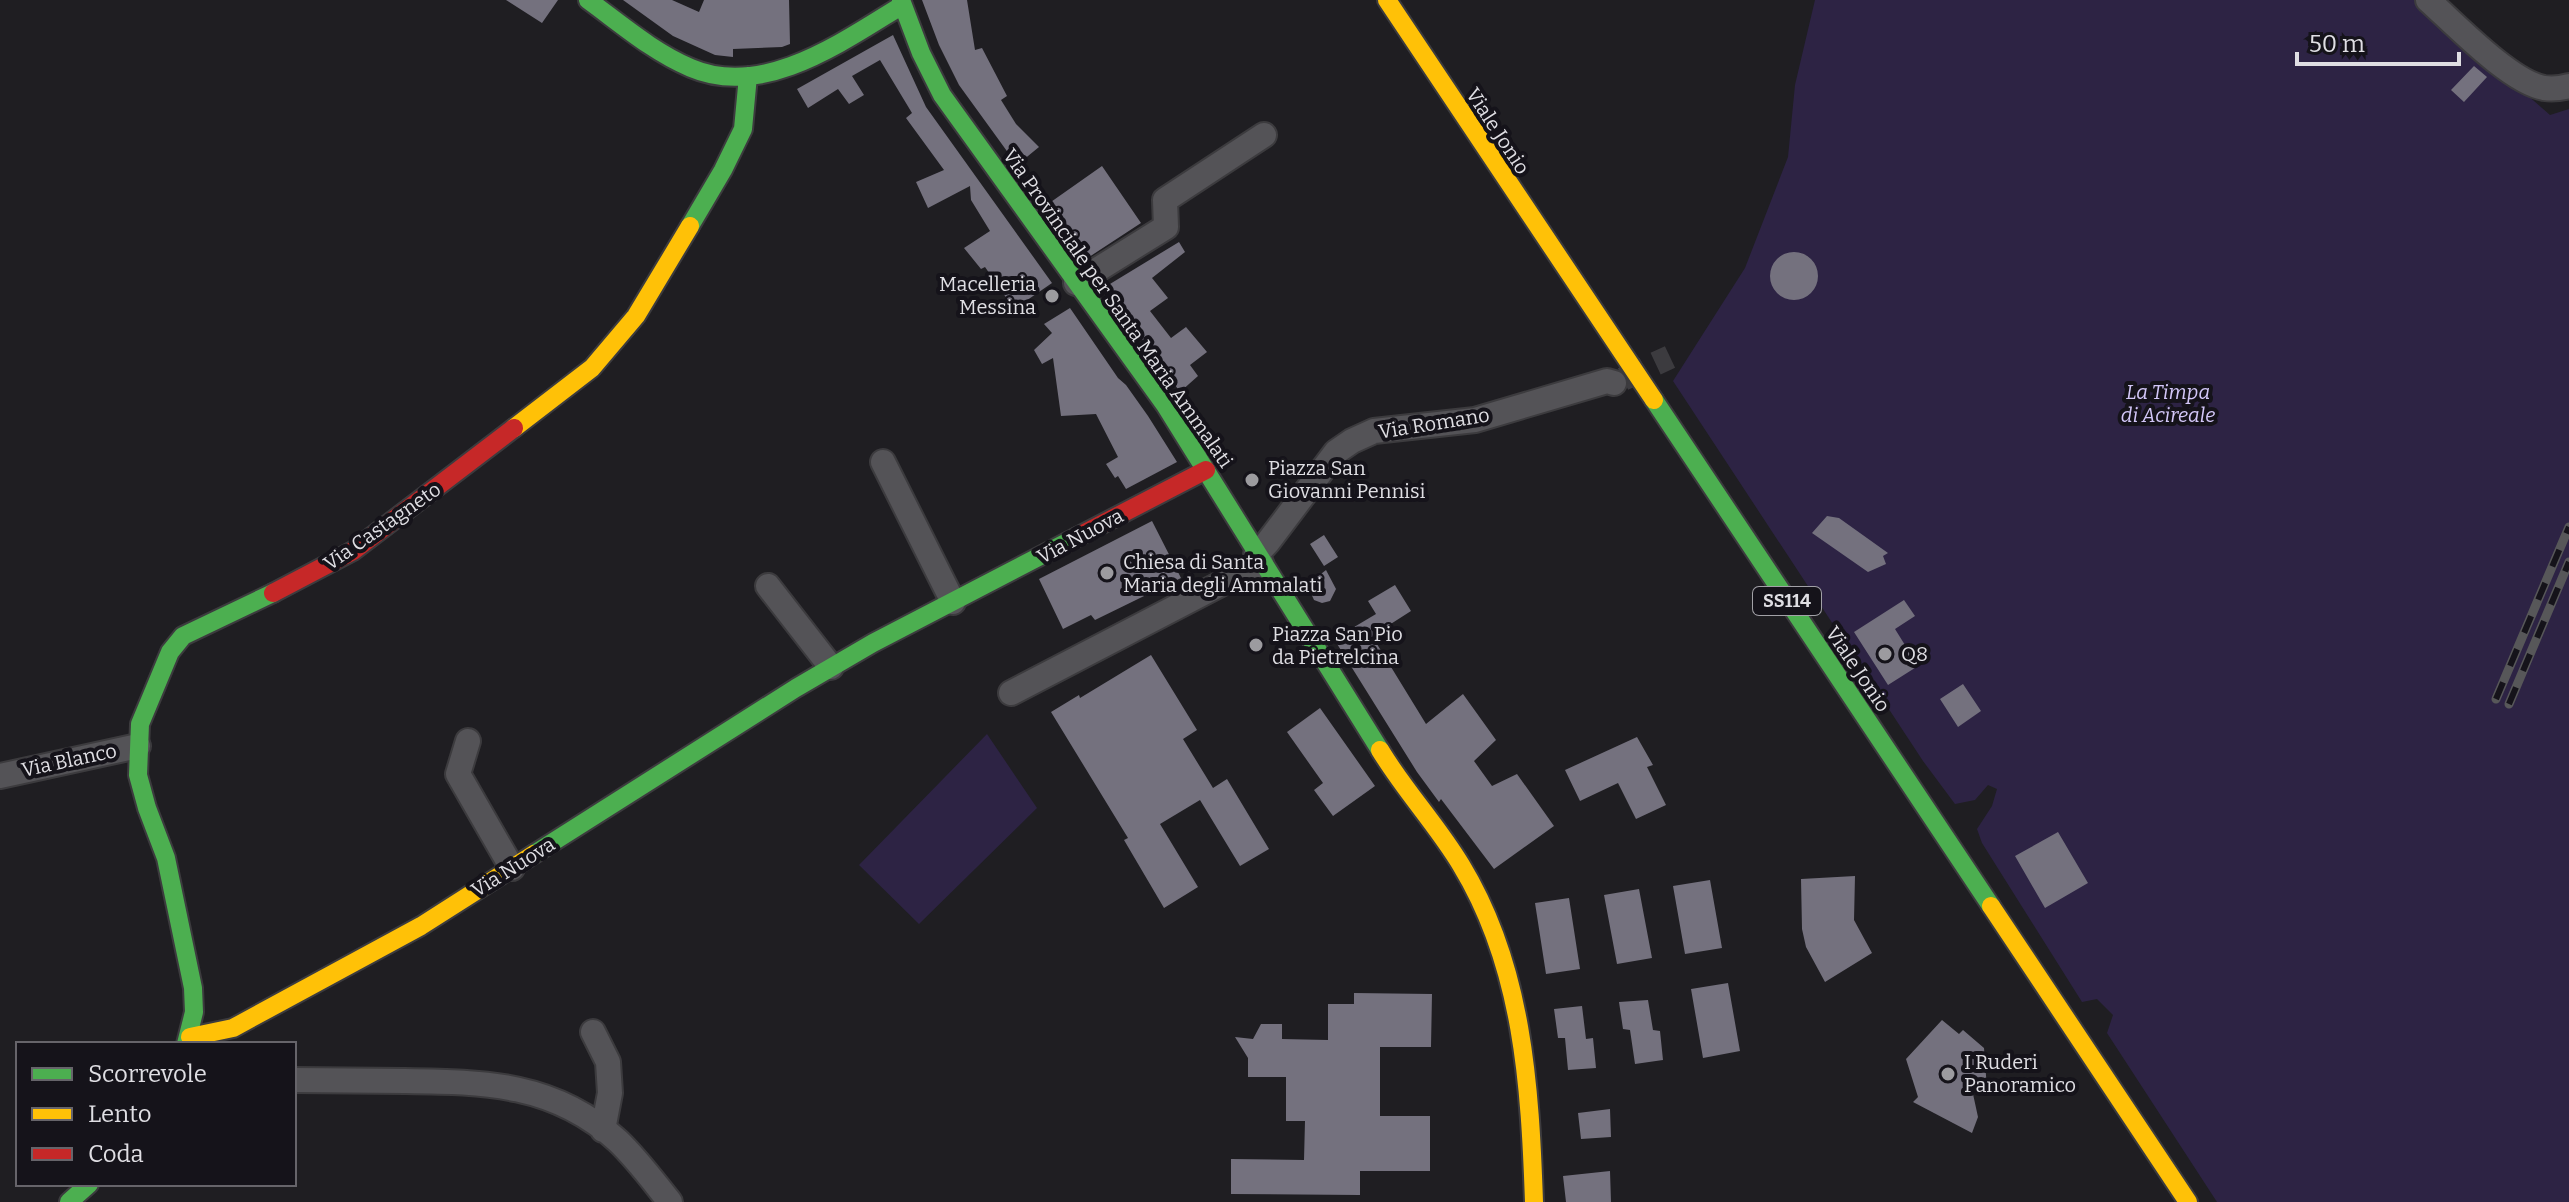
<svg xmlns="http://www.w3.org/2000/svg" width="2569" height="1202" viewBox="0 0 2569 1202" font-family="Bitter,serif">
	<style>
		.green { fill: #2d2344 }
		.building { fill: #74717e }
		.lines { fill: none; stroke-linecap: round; stroke-linejoin: round }
		.street-tunnel { stroke: #3c3b3f; stroke-width: 24; stroke-dasharray: 24 12; stroke-linecap: butt }
		.street-casing { stroke: #3c3b3e; stroke-width: 28 }
		.fast-casing { stroke: #3c3b3e; stroke-width: 22 }
		.slow-casing { stroke: #3c3b3e; stroke-width: 22 }
		.jam-casing { stroke: #3c3b3e; stroke-width: 22 }
		.street { stroke: #545357; stroke-width: 24 }
		.fast { stroke: #4caf50; stroke-width: 18 }
		.slow { stroke: #ffc107; stroke-width: 18 }
		.jam { stroke: #c62828; stroke-width: 18 }
		.rail-casing { stroke: #575759; stroke-width: 9 }
		.rail { stroke: #15131a; stroke-width: 6; stroke-dasharray: 18; stroke-linecap: butt }
		.poi-dot { fill: #9c9b9f; stroke: #15131a; stroke-width: 3 }
		.labels { text-anchor: middle; dominant-baseline: central; stroke-width: 8; stroke-linejoin: round; paint-order: stroke }
		.shield { fill: #15131a; stroke: #a2a1a7; stroke-width: 2 }
		.shield-label { font-size: 18px; font-weight: bold; fill: #dfdee3 }
		.street-label { font-size: 20px; fill: #dfdee3; stroke: #15131a }
		.poi-label { font-size: 20px; fill: #dfdee3; stroke: #15131a; text-anchor: start }
		.park-label { font-size: 20px; font-style: italic; fill: #d3c7f8; stroke: #15131a }
	</style>
	<rect width="100%" height="100%" fill="#1f1e22"/>
	<!-- green -->
	<path class="green" d="M 1815,0 L 2419,0 L 2550,115 L 2569,109 L 2569,1202 L 2217,1202 L 2107,1033 L 2113,1015 L 2097,999 L 2082,1002 L 1982,843 L 1977,829 L 1992,806 L 1997,789 L 1988,785 L 1975,800 L 1955,804 L 1923,761 L 1673,381 L 1745,268 L 1788,157 L 1795,85 Z
		M 987,734 L 1037,808 L 919,924 L 859,865 Z"/>
	<!-- building -->
	<path class="building" d="M 506,0 L 558,0 L 542,23 Z
		M 623,0 L 672,0 L 699,12 L 704,0 L 789,0 L 790,44 L 782,47 L 733,49 L 733,57 L 715,55 L 673,36 Z
		M 922,0 L 967,0 L 975,50 L 982,48 L 1007,96 L 1001,100 L 1016,124 L 1039,147 L 1017,165 L 959,85 L 939,45 Z
		M 893,35 L 926,107 L 1052,283 L 1014,309 L 985,267 L 981,269 L 964,248 L 990,231 L 971,200 L 970,186 L 928,208 L 916,182 L 944,170 L 906,118 L 912,113 L 880,60 L 852,76 L 864,95 L 849,104 L 838,89 L 808,108 L 797,89 Z
		M 2474,66 L 2487,77 L 2464,102 L 2451,90 Z
		M 1102,166 L 1141,223 L 1086,259 L 1048,204 Z
		M 1179,242 L 1185,252 L 1152,278 L 1168,298 L 1150,311 L 1171,338 L 1186,327 L 1207,352 L 1190,365 L 1198,376 L 1180,392 L 1105,287 Z
		M1770 276a24 24 0 1 1 48 0a24 24 0 1 1-48 0Z
		M 1070,308 L 1118,378 L 1126,385 L 1148,416 L 1177,462 L 1126,489 L 1118,476 L 1115,478 L 1106,464 L 1118,457 L 1096,414 L 1061,416 L 1053,358 L 1042,364 L 1034,350 L 1052,333 L 1044,324 Z
		M 1827,516 L 1839,518 L 1888,553 L 1883,556 L 1886,564 L 1868,572 L 1812,533 Z
		M 1152,521 L 1181,578 L 1095,620 L 1091,615 L 1063,629 L 1039,579 Z
		M 1324,535 L 1338,557 L 1324,566 L 1310,544 Z
		M 1326,570 L 1336,589 L 1330,601 L 1322,603 L 1314,600 L 1309,589 L 1312,581 Z
		M 1395,585 L 1411,611 L 1372,636 L 1426,724 L 1463,694 L 1496,740 L 1474,761 L 1492,786 L 1517,774 L 1554,826 L 1494,869 L 1441,799 L 1439,802 L 1417,772 L 1334,639 L 1376,614 L 1368,601 Z
		M 1904,600 L 1915,616 L 1895,629 L 1918,666 L 1888,685 L 1854,632 Z
		M 1151,655 L 1197,730 L 1183,739 L 1213,788 L 1227,779 L 1269,849 L 1240,866 L 1200,800 L 1160,824 L 1198,887 L 1164,908 L 1124,840 L 1128,838 L 1051,712 L 1079,695 L 1080,698 Z
		M 1963,684 L 1981,711 L 1958,727 L 1940,699 Z
		M 1320,708 L 1375,786 L 1333,816 L 1314,790 L 1323,783 L 1287,732 Z
		M 1637,737 L 1653,765 L 1647,767 L 1666,805 L 1636,819 L 1618,783 L 1580,801 L 1565,770 Z
		M 2058,832 L 2088,883 L 2045,908 L 2015,856 Z
		M 1855,876 L 1854,920 L 1872,953 L 1825,982 L 1806,947 L 1802,929 L 1801,879 Z
		M 1710,880 L 1722,948 L 1685,954 L 1673,886 Z
		M 1639,889 L 1652,958 L 1617,964 L 1604,895 Z
		M 1569,898 L 1580,969 L 1546,974 L 1535,903 Z
		M 1728,983 L 1740,1051 L 1703,1058 L 1691,989 Z
		M 1354,993 L 1432,994 L 1431,1047 L 1380,1047 L 1380,1116 L 1430,1116 L 1430,1171 L 1360,1171 L 1360,1195 L 1231,1194 L 1231,1159 L 1304,1160 L 1305,1121 L 1286,1121 L 1286,1077 L 1248,1077 L 1248,1058 L 1235,1037 L 1253,1039 L 1261,1024 L 1282,1024 L 1282,1039 L 1328,1040 L 1328,1004 L 1354,1004 Z
		M 1648,1000 L 1653,1030 L 1660,1031 L 1663,1060 L 1635,1064 L 1630,1030 L 1623,1029 L 1619,1002 Z
		M 1582,1006 L 1586,1039 L 1593,1038 L 1596,1068 L 1568,1070 L 1565,1038 L 1558,1038 L 1554,1009 Z
		M 1942,1020 L 1959,1034 L 1963,1030 L 1984,1048 L 1987,1089 L 1973,1094 L 1978,1117 L 1972,1133 L 1913,1102 L 1918,1097 L 1906,1059 Z
		M 1610,1109 L 1611,1137 L 1581,1139 L 1578,1113 Z
		M 1610,1171 L 1611,1202 L 1566,1202 L 1563,1176 Z"/>
	<g class="lines">
		<!-- street-tunnel -->
		<path class="street-tunnel" d="M 1623,379 L 1670,357"/>
		<defs>
			<path id="street" d="M 2428,0 C 2455,24 2510,82 2544,88 C 2551,89 2562,88 2569,86
				M 1076,283 L 1166,227 L 1165,200 L 1264,135
				M 883,462 L 953,602
				M 1256,555 L 1268,542 L 1336,452 L 1352,441 L 1374,431 L 1475,420 L 1607,381 L 1614,383
				M 768,586 L 831,667
				M 1011,693 L 1261,563
				M 468,741 L 458,774 L 512,868
				M 0,776 L 138,746
				M 593,1032 L 608,1062 L 610,1093 L 603,1130
				M 294,1080 C 331,1080 368,1081 405,1081 C 485,1082 555,1083 618,1141 C 637,1159 653,1181 670,1202"/>
			<path id="fast" d="M 588,0 C 621,24 653,52 691,68 C 763,99 842,42 901,6
				M 901,0 L 921,53 L 942,95 L 1165,405 L 1380,750
				M 690,226 L 723,170 L 743,129 L 748,76
				M 1654,400 L 1991,906
				M 534,854 L 796,688 L 873,643 L 1077,537
				M 186,1044 L 194,1012 L 193,988 L 166,858 L 147,808 L 138,775 L 140,724 L 170,652 L 183,636 L 273,593
				M 69,1202 L 89,1184"/>
			<path id="slow" d="M 1387,0 L 1654,400
				M 514,428 L 592,368 L 636,316 L 690,226
				M 1380,750 C 1404,790 1437,825 1461,865 C 1523,967 1530,1086 1534,1202
				M 1991,906 L 2188,1202
				M 190,1037 L 233,1028 L 421,926 L 534,854"/>
			<path id="jam" d="M 1077,537 L 1206,470
				M 273,593 L 353,551 L 514,428"/>
		</defs>
		<!-- street casing -->
		<use href="#street" class="street-casing"/>
		<!-- fast casing -->
		<use href="#fast" class="fast-casing"/>
		<!-- slow casing -->
		<use href="#slow" class="slow-casing"/>
		<!-- jam casing -->
		<use href="#jam" class="jam-casing"/>
		<!-- street -->
		<use href="#street" class="street"/>
		<!-- fast -->
		<use href="#fast" class="fast"/>
		<!-- slow -->
		<use href="#slow" class="slow"/>
		<!-- jam -->
		<use href="#jam" class="jam"/>
		<defs>
			<path id="rail" d="M 2496,699 L 2569,527
				M 2509,704 L 2569,562"/>
		</defs>
		<!-- rail casing -->
		<use href="#rail" class="rail-casing"/>
		<!-- rail -->
		<use href="#rail" class="rail"/>
	</g>
	<!-- markers -->
	<g class="poi-dot">
		<circle cx="1052" cy="296" r="8"/>
		<circle cx="1252" cy="480" r="8"/>
		<circle cx="1107" cy="573" r="8"/>
		<circle cx="1256" cy="645" r="8"/>
		<circle cx="1885" cy="654" r="8"/>
		<circle cx="1948" cy="1074" r="8"/>
	</g>
	<g class="labels">
		<!-- shield labels -->
		<rect class="shield" x="1753" y="587" width="68" height="28" rx="6"/>
		<g class="shield-label">
			<text x="1787" y="601">SS114</text>
		</g>
		<!-- street labels -->
		<g class="street-label">
			<text transform="translate(1498 131) rotate(57)">Viale Jonio</text>
			<text transform="translate(1118 308) rotate(55)">Via Provinciale per Santa Maria Ammalati</text>
			<text transform="translate(1434 423) rotate(-9)">Via Romano</text>
			<text transform="translate(382 526) rotate(-35)">Via Castagneto</text>
			<text transform="translate(1080 536) rotate(-28)">Via Nuova</text>
			<text transform="translate(1858 669) rotate(56)">Viale Jonio</text>
			<text transform="translate(69 760) rotate(-12)">Via Blanco</text>
			<text transform="translate(513 867) rotate(-32)">Via Nuova</text>
		</g>
		<!-- poi labels -->
		<g class="poi-label">
			<text x="1036" y="284" text-anchor="end">Macelleria<tspan x="1036" dy="23">Messina</tspan></text>
			<text x="1268" y="468">Piazza San<tspan x="1268" dy="23">Giovanni Pennisi</tspan></text>
			<text x="1123" y="562">Chiesa di Santa<tspan x="1123" dy="23">Maria degli Ammalati</tspan></text>
			<text x="1272" y="634">Piazza San Pio<tspan x="1272" dy="23">da Pietrelcina</tspan></text>
			<text x="1901" y="654">Q8</text>
			<text x="1964" y="1062">I Ruderi<tspan x="1964" dy="23">Panoramico</tspan></text>
		</g>
		<!-- park labels -->
		<g class="park-label">
			<text x="2168" y="392">La Timpa<tspan x="2168" dy="23">di Acireale</tspan></text>
		</g>
	</g>
	<!-- legend -->
	<rect x="16" y="1042" width="280" height="144" fill="#15131a" stroke="#66646a" stroke-width="2"/>
	<rect x="32" y="1068" width="40" height="12" fill="#4caf50" stroke="#66646a" stroke-width="2"/>
	<text x="88" y="1082" font-size="24" fill="#dfdee3">Scorrevole</text>
	<rect x="32" y="1108" width="40" height="12" fill="#ffc107" stroke="#66646a" stroke-width="2"/>
	<text x="88" y="1122" font-size="24" fill="#dfdee3">Lento</text>
	<rect x="32" y="1148" width="40" height="12" fill="#c62828" stroke="#66646a" stroke-width="2"/>
	<text x="88" y="1162" font-size="24" fill="#dfdee3">Coda</text>
	<!-- scale -->
	<path d="M2297 52v12h162v-12" fill="none" stroke="#dfdee3" stroke-width="4"/>
	<text x="2309" y="52" font-size="24" fill="#dfdee3" stroke="#15131a" stroke-width="6" paint-order="stroke">50 m</text>
</svg>
